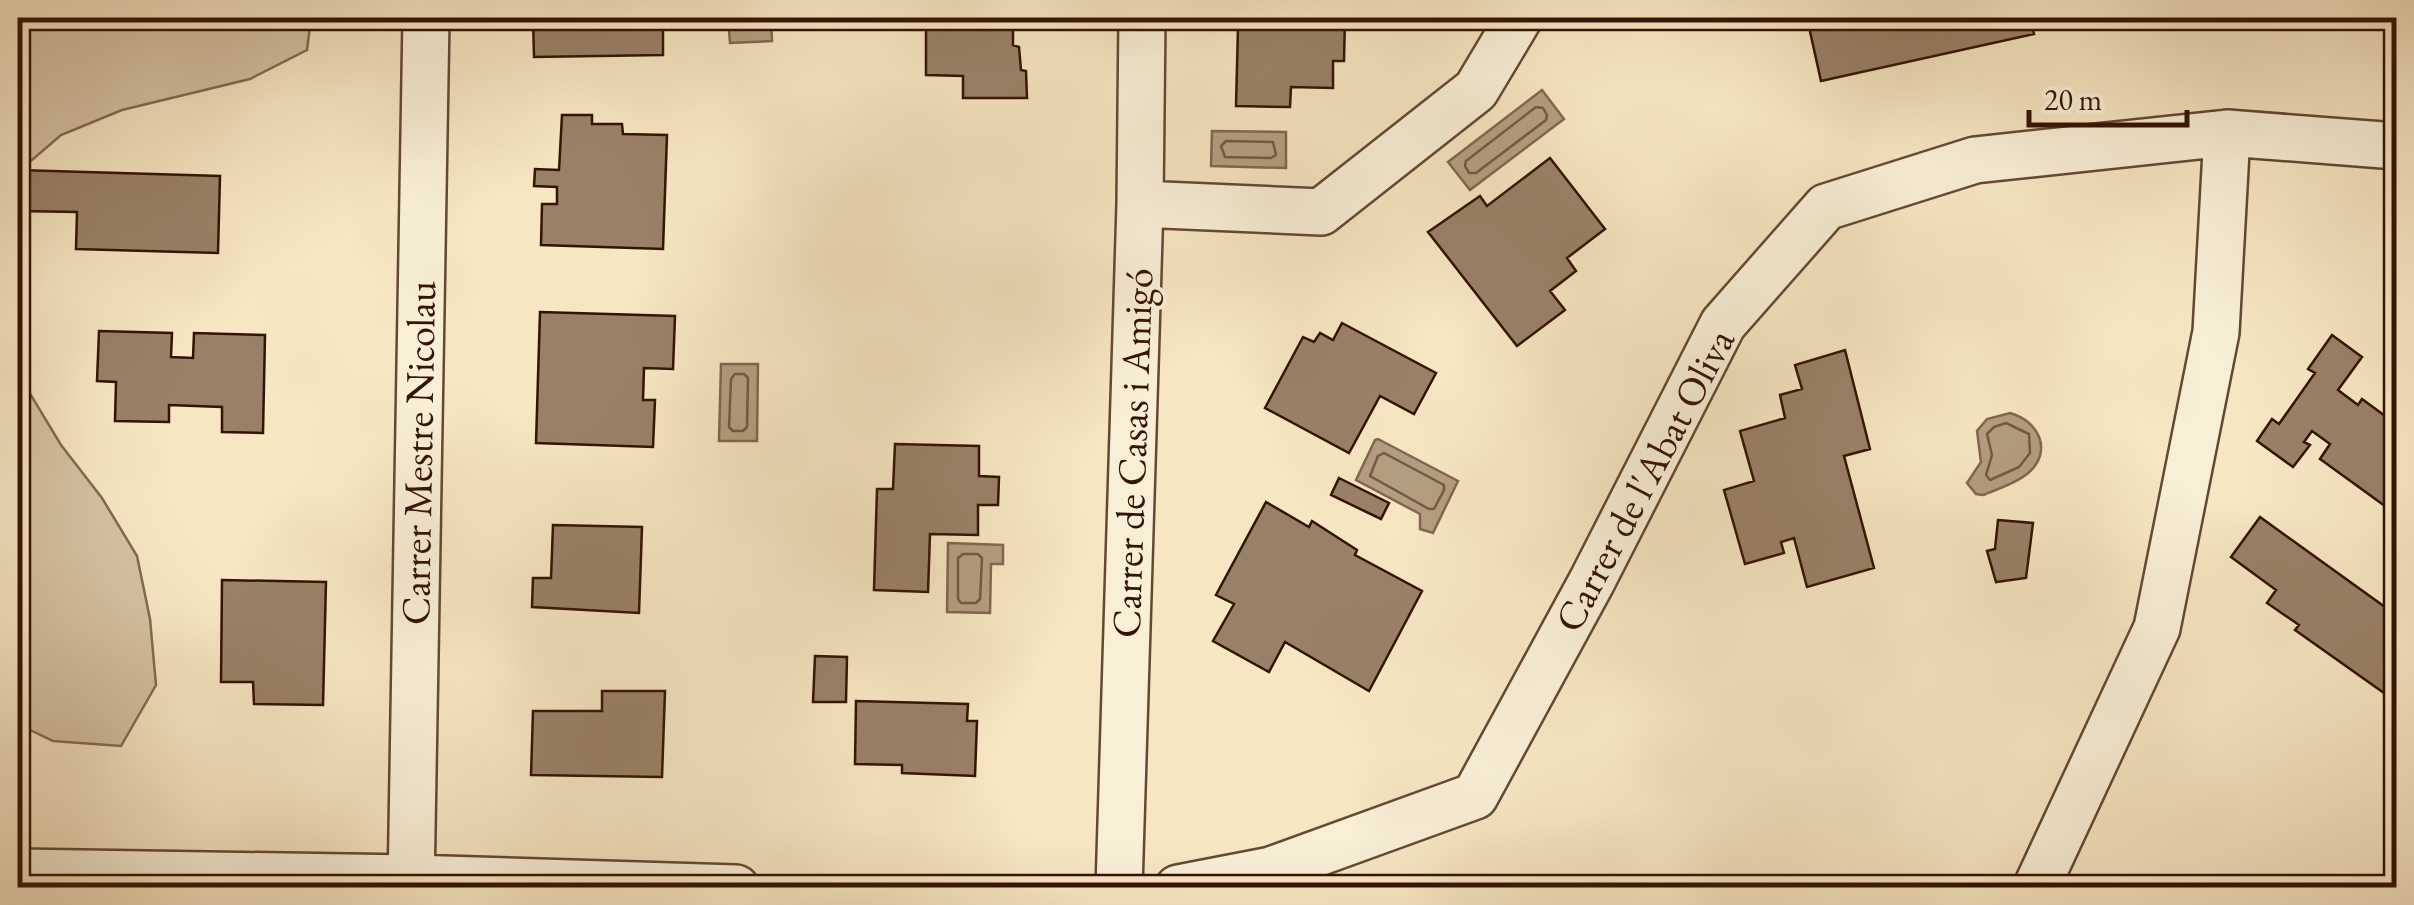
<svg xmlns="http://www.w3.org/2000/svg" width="2414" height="905" viewBox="0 0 2414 905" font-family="'EB Garamond',serif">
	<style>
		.green { fill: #d5c2a2; stroke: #846a53; stroke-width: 2.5 }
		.water { fill: #b49e81; stroke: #81664f; stroke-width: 2.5 }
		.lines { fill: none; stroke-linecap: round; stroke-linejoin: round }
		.shore { stroke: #745842; stroke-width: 2.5 }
		.building { fill: #998167; stroke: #341304; stroke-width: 2.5 }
		.street-casing { stroke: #644834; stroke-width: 50 }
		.street { stroke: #f9efd7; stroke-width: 45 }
		.labels { text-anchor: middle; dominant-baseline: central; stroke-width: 8; stroke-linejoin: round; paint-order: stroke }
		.street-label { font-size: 40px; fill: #341304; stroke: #f9efd7 }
	</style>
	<rect width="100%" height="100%" fill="#f6e6c2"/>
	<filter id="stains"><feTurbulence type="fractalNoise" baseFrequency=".002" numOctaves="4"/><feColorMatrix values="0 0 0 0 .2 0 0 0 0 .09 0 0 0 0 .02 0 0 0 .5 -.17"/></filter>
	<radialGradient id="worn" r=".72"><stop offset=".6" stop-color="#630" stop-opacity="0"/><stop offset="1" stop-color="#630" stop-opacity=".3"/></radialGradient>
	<!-- green -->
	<path class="green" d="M 18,18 L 311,18 L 307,50 L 250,79 L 122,110 L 61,135 L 18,172 Z
		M 18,367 L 26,387 L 61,445 L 102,498 L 137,556 L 150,619 L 156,685 L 121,746 L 53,741 L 18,724 Z"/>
	<!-- water -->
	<path class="water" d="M 728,18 L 771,18 L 772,41 L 730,43 Z
		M 1542,90 L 1564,119 L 1470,190 L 1448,162 Z
		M 1212,131 L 1286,132 L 1286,168 L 1211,166 Z
		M 721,364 L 758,364 L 757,441 L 719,441 Z
		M 2010,413 C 2039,421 2054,452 2027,474 C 2015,484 1997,489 1983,495 L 1976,494 L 1967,483 L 1981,462 L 1977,431 L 1987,419 Z
		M 1378,439 L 1458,481 L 1433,533 L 1420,529 L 1420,514 L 1356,480 L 1375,440 Z
		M 948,543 L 1003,545 L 1003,564 L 991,564 L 990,613 L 947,612 Z"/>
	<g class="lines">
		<!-- shore -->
		<path class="shore" d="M 1536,107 L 1543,108 L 1547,115 L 1546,120 L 1476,173 L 1469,173 L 1465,166 L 1466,161 Z
			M 1226,141 L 1273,142 L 1276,155 L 1271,158 L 1225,157 L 1221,146 Z
			M 735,374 L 744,374 L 748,378 L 747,427 L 743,431 L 733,431 L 729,427 L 731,379 Z
			M 2006,423 L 2029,434 L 2030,453 L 2019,467 L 1990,480 L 1986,475 L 1992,455 L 1987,434 L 1994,427 Z
			M 1384,453 L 1444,485 L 1444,490 L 1434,509 L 1429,509 L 1370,476 L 1378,456 Z
			M 963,554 L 978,554 L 982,558 L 980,599 L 976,603 L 961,603 L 958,599 L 958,558 Z"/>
	</g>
	<!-- building -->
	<path class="building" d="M 533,18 L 663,18 L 663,55 L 534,57 Z
		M 922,18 L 1013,18 L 1013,45 L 1019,47 L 1021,70 L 1026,71 L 1027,98 L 963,98 L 963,76 L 926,75 L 926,23 L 922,23 Z
		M 1230,18 L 1345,18 L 1344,61 L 1333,61 L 1333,88 L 1291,87 L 1290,107 L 1236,106 L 1238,27 L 1230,26 Z
		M 1807,18 L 2030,18 L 2034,34 L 1821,81 Z
		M 562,115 L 592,115 L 592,124 L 622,124 L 623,134 L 667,135 L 663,249 L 541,245 L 542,204 L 557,204 L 557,187 L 534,186 L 535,169 L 559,170 Z
		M 1550,158 L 1605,229 L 1567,258 L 1576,271 L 1550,291 L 1565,310 L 1517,346 L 1428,232 L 1480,196 L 1487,206 Z
		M 18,170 L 220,176 L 218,253 L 76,249 L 77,212 L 18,211 Z
		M 540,312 L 675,316 L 673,369 L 644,368 L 643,400 L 655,400 L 653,447 L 536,443 Z
		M 1342,323 L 1436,373 L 1414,414 L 1380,396 L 1349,453 L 1265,408 L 1303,337 L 1314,342 L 1320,333 L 1333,340 Z
		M 99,331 L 172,333 L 171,357 L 193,358 L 194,333 L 265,335 L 263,433 L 222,432 L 222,407 L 169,405 L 169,422 L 115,421 L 116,382 L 97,381 Z
		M 2332,335 L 2362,357 L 2338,390 L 2358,405 L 2362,399 L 2396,424 L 2396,514 L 2320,459 L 2330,444 L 2312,431 L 2304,442 L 2310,445 L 2293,467 L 2257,441 L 2272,419 L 2279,424 L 2315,373 L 2308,369 Z
		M 1845,350 L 1870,449 L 1844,456 L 1874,568 L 1807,587 L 1794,538 L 1781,542 L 1784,553 L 1745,564 L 1724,490 L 1754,481 L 1740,431 L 1785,418 L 1780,395 L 1802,389 L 1795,365 Z
		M 895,444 L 979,446 L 979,476 L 999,477 L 998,505 L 978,505 L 978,535 L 930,534 L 928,592 L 874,590 L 877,489 L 893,489 Z
		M 1339,478 L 1389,503 L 1381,519 L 1331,495 Z
		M 1266,502 L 1309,527 L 1312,521 L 1357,550 L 1355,555 L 1422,591 L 1369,691 L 1285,642 L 1269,672 L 1213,641 L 1234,604 L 1216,595 Z
		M 2260,517 L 2396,615 L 2396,677 L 2384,693 L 2295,630 L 2299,625 L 2267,603 L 2276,590 L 2231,557 Z
		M 1998,520 L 2033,523 L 2026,578 L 1996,582 L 1987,551 L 1995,549 Z
		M 553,525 L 642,527 L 639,613 L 532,607 L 533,578 L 551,578 Z
		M 222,580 L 326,582 L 323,705 L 254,704 L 253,682 L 221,682 Z
		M 815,656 L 847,657 L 846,702 L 813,702 Z
		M 602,691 L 665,691 L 662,777 L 531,775 L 533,711 L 602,711 Z
		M 856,701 L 968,704 L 967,721 L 977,721 L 975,776 L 902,773 L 902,765 L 855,764 Z"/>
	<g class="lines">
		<defs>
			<path id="street" d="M 1140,204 L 1321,212 L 1476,90 L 1519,18
				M 18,872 L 411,878 L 736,888
				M 411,888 L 426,18
				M 1119,888 L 1140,204 L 1142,18
				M 1178,888 L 1271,870 L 1475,796 L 1592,581 L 1723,324 L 1826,207 L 1975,160 L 2227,133 L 2396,146
				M 2036,888 L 2157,628 L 2216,332 L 2227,133"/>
		</defs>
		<!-- street casing -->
		<use href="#street" class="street-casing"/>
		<!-- street -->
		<use href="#street" class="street"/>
	</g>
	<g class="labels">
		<!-- street labels -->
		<g class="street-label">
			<text transform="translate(418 453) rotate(-89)">Carrer Mestre Nicolau</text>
			<text transform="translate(1132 453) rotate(-88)">Carrer de Casas i Amigó</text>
			<text transform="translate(1644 480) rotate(-62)">Carrer de l'Abat Oliva</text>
		</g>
	</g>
	<!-- margin -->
	<rect width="2414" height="905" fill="none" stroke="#f6e6c2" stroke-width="60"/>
	<rect x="20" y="20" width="2374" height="865" fill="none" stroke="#341304" stroke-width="5"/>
	<rect x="30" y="30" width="2354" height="845" fill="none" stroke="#341304" stroke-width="2.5"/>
	<!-- scale -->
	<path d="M2029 110v15h158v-15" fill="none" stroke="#341304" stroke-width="5"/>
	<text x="2044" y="110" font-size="30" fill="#341304" stroke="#f9efd7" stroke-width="8" paint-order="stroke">20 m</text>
	<rect width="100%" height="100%" filter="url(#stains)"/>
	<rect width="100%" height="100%" fill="url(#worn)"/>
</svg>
